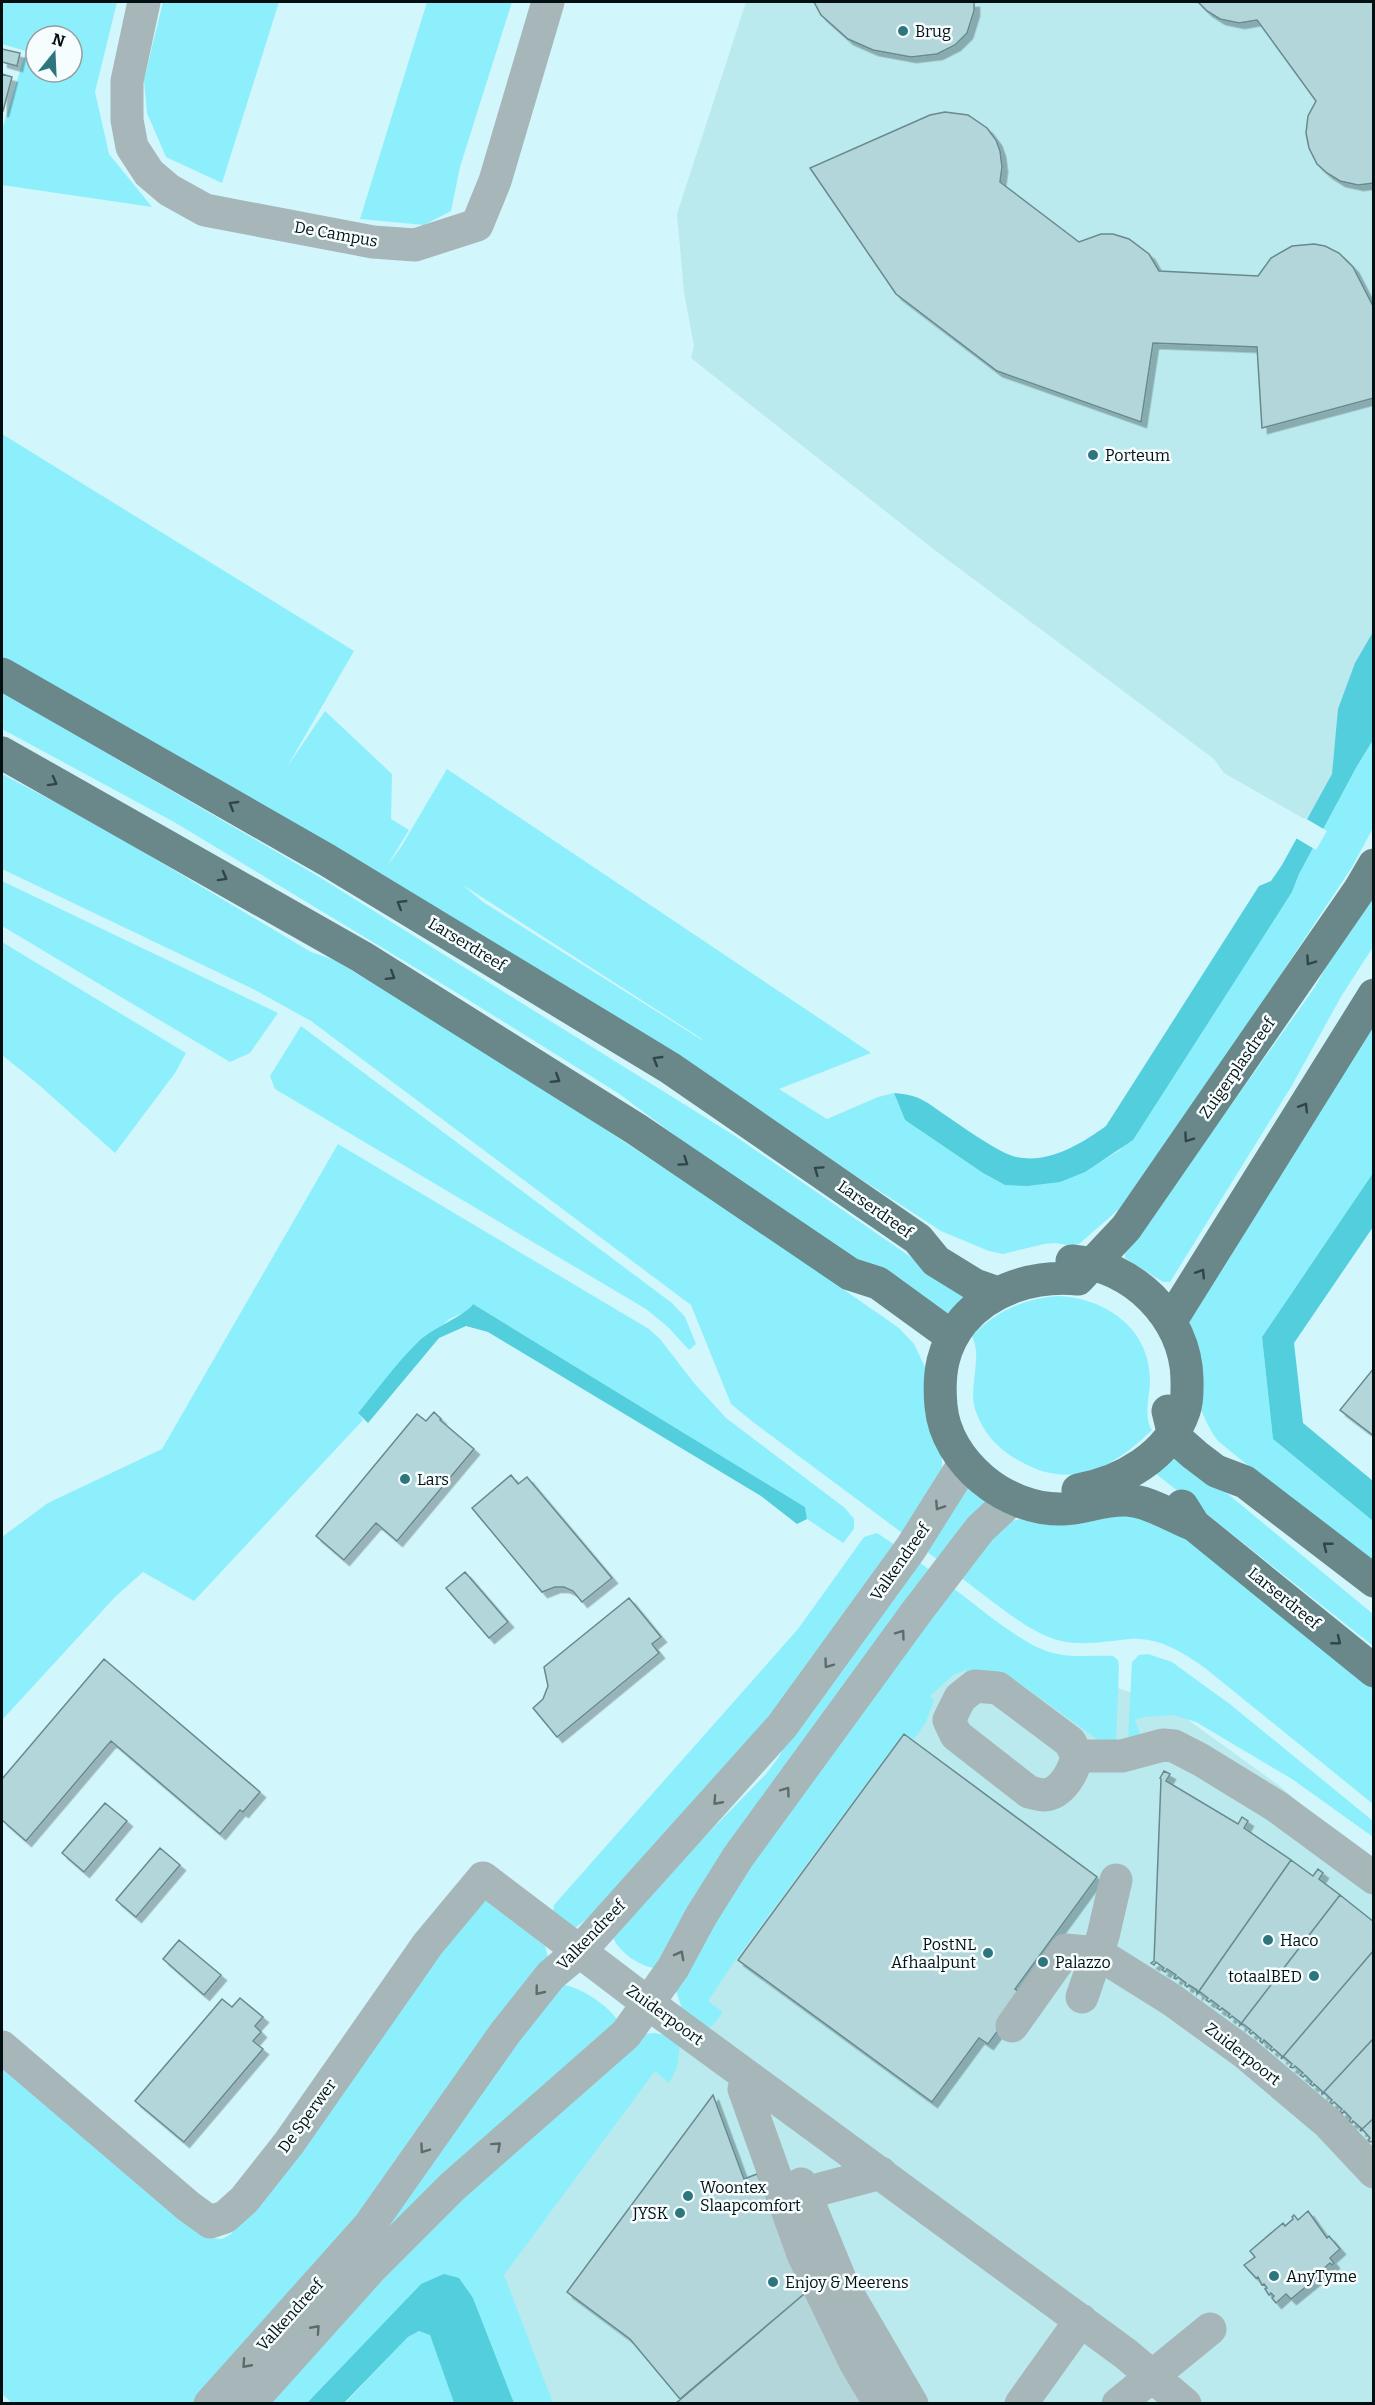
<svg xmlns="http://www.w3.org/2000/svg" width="1375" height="2405" viewBox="0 0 1375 2405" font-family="Bitter,serif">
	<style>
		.built { fill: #bae9ee }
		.green { fill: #8eeffc; fill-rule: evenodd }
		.water { fill: #52cedc }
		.pier { fill: #d1f6fb }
		.building { fill: #b2d6da; stroke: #688a8e; stroke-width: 1.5; filter: url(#shadow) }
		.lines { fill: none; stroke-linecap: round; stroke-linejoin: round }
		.minor { stroke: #a7b6b8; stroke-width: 33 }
		.major { stroke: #6a878a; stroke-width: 33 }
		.oneway { stroke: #314547 }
		.oneway2 { stroke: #5d6b6c }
		.poi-dot { fill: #2d767e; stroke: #f6fdfe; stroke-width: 2 }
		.labels { text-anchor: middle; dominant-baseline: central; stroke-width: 5; stroke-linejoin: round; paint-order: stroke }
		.poi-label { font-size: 16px; fill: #030f10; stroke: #f6fdfe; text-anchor: start }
		.street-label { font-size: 16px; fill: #030f10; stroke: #f6fdfe }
	</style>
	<defs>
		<filter id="shadow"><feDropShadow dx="5.5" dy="5.5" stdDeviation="0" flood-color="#0004"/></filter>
	</defs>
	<rect width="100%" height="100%" fill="#d1f6fb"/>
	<!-- built -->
	<path class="built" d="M 746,2 L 1373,2 L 1373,655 L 1315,825 L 1224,773 L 1214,759 L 936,551 L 691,358 L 694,346 L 684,292 L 677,214 Z
		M 929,1653 L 1038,1662 L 1166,1704 L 1281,1787 L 1373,1866 L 1373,2403 L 531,2403 L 480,2242 L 645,2058 Z"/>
	<!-- green -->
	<path class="green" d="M 2,2 L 117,2 L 95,92 L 109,154 L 152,207 L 2,185 L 2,130 L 26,51 L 2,44 ZM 36,36 L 72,36 L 72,72 L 36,72 Z
		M 163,2 L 279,2 L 222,183 L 166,157 L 147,113 L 144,80 Z
		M 427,2 L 512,2 L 460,167 L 451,211 L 424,225 L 360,219 Z
		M 2,434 L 354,651 L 287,767 L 325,711 L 392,774 L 391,819 L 409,830 L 387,866 L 401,847 L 447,769 L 871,1053 L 779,1089 L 827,1119 L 878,1097 L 894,1093 L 905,1120 L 983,1173 L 1005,1185 L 1105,1159 L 1120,1150 L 1292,892 L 1299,874 L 1357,766 L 1373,740 L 1373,828 L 1352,867 L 1167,1146 L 1119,1209 L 1079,1244 L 1072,1246 L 1056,1243 L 1044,1244 L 1003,1254 L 989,1251 L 941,1231 L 759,1113 L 2,659 ZM 463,885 L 702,1039 L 702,1040 L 483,902 Z
		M 2,692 L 316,875 L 735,1136 L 969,1297 L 947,1321 L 692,1148 L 618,1093 L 467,999 L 174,822 L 2,729 Z
		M 2,774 L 100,826 L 311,952 L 334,960 L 438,1022 L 576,1110 L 761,1232 L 899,1328 L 914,1344 L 926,1369 L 942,1453 L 942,1474 L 905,1535 L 753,1422 L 731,1404 L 691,1305 L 311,1021 L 253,989 L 2,869 Z
		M 2,881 L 278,1013 L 250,1053 L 230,1062 L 2,926 Z
		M 1373,881 L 1373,947 L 1342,995 L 1291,1087 L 1170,1282 L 1163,1282 L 1125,1258 L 1125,1254 L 1315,987 Z
		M 2,942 L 186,1053 L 175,1073 L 115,1153 L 38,1084 L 2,1055 Z
		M 1373,1015 L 1373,1173 L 1262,1337 L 1273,1439 L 1373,1521 L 1373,1567 L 1218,1441 C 1193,1408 1187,1355 1189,1315 Z
		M 301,1026 L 672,1303 L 685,1317 L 696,1344 L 689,1350 L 668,1327 L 646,1309 L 275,1089 L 270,1076 Z
		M 338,1144 L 649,1329 L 660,1339 L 694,1383 L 726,1418 L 845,1508 L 854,1519 L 854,1529 L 843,1543 L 807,1519 L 805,1507 L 473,1304 L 470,1310 L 449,1319 L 358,1413 L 363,1420 L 194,1601 L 143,1572 L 116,1596 L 2,1720 L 2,1537 L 48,1503 L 162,1449 Z
		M 1058,1296 C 1106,1298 1150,1329 1150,1380 C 1150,1395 1143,1417 1152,1430 C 1112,1469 1070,1491 1018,1460 C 997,1449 982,1431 975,1409 C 968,1385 983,1359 972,1336 C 994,1312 1025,1298 1058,1296 Z
		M 1176,1451 L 1373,1614 L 1373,1646 L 1155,1473 Z
		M 968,1477 L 995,1498 L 943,1564 L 922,1548 Z
		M 1112,1511 L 1152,1518 L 1199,1548 L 1373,1686 L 1373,1804 L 1205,1668 C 1182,1652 1159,1637 1130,1639 C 1108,1641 1083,1646 1061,1641 C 1027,1633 986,1595 957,1575 L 1000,1524 L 1024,1518 Z
		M 877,1533 L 898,1547 L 803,1683 L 594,1913 L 574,1929 L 553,1911 L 554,1905 L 798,1629 L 864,1537 Z
		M 915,1559 L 934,1573 L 657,1968 C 643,1969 617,1951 613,1937 L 678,1864 L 766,1774 L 778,1758 L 811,1699 Z
		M 949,1585 C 977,1605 1021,1645 1053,1653 C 1072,1658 1093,1655 1113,1656 L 1118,1660 L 1119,1666 L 1116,1745 L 1097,1739 L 1012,1678 L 969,1673 L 966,1670 L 953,1675 L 930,1696 L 934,1700 L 926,1722 L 914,1739 L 903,1734 L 736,1959 L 708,2001 L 723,2012 L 712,2026 L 705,2028 L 682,2009 L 676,1991 L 711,1913 Z
		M 1148,1654 L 1172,1662 L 1231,1705 L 1373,1821 L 1373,1837 L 1292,1779 L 1196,1722 L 1173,1715 L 1144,1717 L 1135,1720 L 1141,1736 L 1128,1740 L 1132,1662 L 1139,1655 Z
		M 489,1900 L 545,1946 L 548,1957 L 378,2200 L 201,2403 L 12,2403 L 2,2394 L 2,2066 L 208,2238 L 222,2239 L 231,2234 L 286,2167 L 359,2063 L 481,1901 Z
		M 560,1984 C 581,1987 608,2005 619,2022 L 353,2267 Z
		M 654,2033 L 665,2035 L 680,2042 L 677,2068 L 669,2083 L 655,2071 L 504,2275 L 553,2403 L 514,2403 L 473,2298 L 421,2284 L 307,2403 L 260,2404 L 379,2276 L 636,2035 Z
		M 419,2331 L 430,2334 L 454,2403 L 344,2404 L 408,2337 Z"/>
	<!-- water -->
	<path class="water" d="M 1373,632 L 1373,740 L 1357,766 L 1299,874 L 1292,892 L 1133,1140 L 1085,1172 L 1060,1182 L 1027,1186 L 1005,1185 L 983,1173 L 905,1120 L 894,1093 C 921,1095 926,1102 948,1117 C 963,1127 999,1153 1016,1157 C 1049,1164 1081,1144 1106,1126 L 1259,886 L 1271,881 L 1282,865 L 1332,774 L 1338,709 L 1355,663 Z
		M 1373,1173 L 1373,1227 L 1294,1343 L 1303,1423 L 1373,1481 L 1373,1521 L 1273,1439 L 1262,1337 Z
		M 473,1304 L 805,1507 L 807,1519 L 797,1524 L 761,1496 L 488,1332 L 466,1326 L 439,1338 L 368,1423 L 358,1413 C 378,1389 397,1362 419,1341 C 431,1329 468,1314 473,1304 Z
		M 444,2274 L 459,2278 L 473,2298 L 514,2403 L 454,2403 L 430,2335 L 419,2331 L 408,2337 L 344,2403 L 307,2403 L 421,2284 Z"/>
	<!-- pier -->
	<path class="pier" d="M 1305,818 L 1327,831 L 1316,850 L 1294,837 Z"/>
	<!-- building -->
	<path class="building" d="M 814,2 L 974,2 L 974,11 L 967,33 L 955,45 L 937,54 L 911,57 L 873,50 L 848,39 L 821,15 Z
		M 1198,2 L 1374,2 L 1374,183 L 1358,185 L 1340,181 L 1327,173 L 1317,164 L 1309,148 L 1306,133 L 1308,116 L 1316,101 L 1257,20 L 1239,23 L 1220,19 L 1207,11 Z
		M 2,49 L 20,53 L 17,66 L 2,62 Z
		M 2,74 L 12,77 L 3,111 L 2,111 Z
		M 945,112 L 968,115 L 987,128 L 996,140 L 1000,151 L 1002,167 L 1000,182 L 1079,242 L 1101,234 L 1113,234 L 1129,239 L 1149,254 L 1159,271 L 1258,276 L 1271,258 L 1292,246 L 1314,244 L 1325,246 L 1339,253 L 1353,267 L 1374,308 L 1374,398 L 1262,428 L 1257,347 L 1153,343 L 1141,422 L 997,371 L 896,294 L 810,168 L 930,115 Z
		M 1374,1368 L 1374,1436 L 1340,1410 Z
		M 434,1412 L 441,1419 L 440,1420 L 474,1449 L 397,1541 L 376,1523 L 344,1560 L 316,1536 L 417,1414 L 426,1421 Z
		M 511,1475 L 518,1484 L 527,1477 L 612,1578 L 582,1602 L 573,1591 L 564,1587 L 555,1587 L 542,1592 L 472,1508 Z
		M 465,1572 L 508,1622 L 489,1638 L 446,1588 Z
		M 629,1598 L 661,1637 L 652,1644 L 659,1653 L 557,1737 L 533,1708 L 543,1699 L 548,1686 L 544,1667 Z
		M 104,1659 L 260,1792 L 243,1812 L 240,1810 L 220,1834 L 111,1741 L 26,1841 L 2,1820 L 2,1779 Z
		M 904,1734 L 1097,1877 L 1015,1989 L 1024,1995 L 1005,2021 L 988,2044 L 979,2038 L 932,2102 L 738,1960 Z
		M 1164,1771 L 1170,1774 L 1166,1781 L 1238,1824 L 1242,1817 L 1248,1821 L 1244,1828 L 1291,1860 L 1197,1994 L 1197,1990 L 1189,1985 L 1187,1987 L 1185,1985 L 1186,1983 L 1178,1977 L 1176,1979 L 1174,1978 L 1176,1975 L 1167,1969 L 1165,1972 L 1162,1970 L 1164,1968 L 1156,1962 L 1154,1965 L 1151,1963 L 1154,1961 L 1161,1779 L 1160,1778 Z
		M 105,1803 L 127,1821 L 84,1872 L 62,1853 Z
		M 160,1848 L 180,1865 L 136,1917 L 116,1900 Z
		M 1291,1860 L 1313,1876 L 1318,1869 L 1323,1873 L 1319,1879 L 1340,1895 L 1240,2025 L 1240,2022 L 1232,2016 L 1230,2018 L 1228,2016 L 1230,2014 L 1222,2008 L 1220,2010 L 1217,2008 L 1219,2006 L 1211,2000 L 1209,2002 L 1206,2000 L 1208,1998 L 1200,1992 L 1197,1994 Z
		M 1340,1895 L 1374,1922 L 1374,1950 L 1281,2059 L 1282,2056 L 1274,2049 L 1272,2051 L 1270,2049 L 1272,2047 L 1264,2040 L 1262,2043 L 1260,2041 L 1261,2039 L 1253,2032 L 1251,2034 L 1249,2032 L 1251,2030 L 1243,2024 L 1240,2025 Z
		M 179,1940 L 221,1975 L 204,1995 L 163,1959 Z
		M 1374,1950 L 1374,2038 L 1322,2094 L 1322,2091 L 1314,2084 L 1313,2086 L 1310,2084 L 1312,2082 L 1305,2075 L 1303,2077 L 1300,2075 L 1303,2073 L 1295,2066 L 1293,2068 L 1290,2067 L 1292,2064 L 1284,2057 L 1281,2059 Z
		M 240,1998 L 263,2017 L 255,2026 L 261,2032 L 253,2041 L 263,2049 L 184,2142 L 135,2101 L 222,1999 L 232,2007 Z
		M 1374,2038 L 1374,2118 L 1360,2131 L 1361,2128 L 1353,2121 L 1352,2123 L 1349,2121 L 1351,2118 L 1344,2111 L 1342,2114 L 1340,2111 L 1342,2109 L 1334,2102 L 1332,2104 L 1330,2102 L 1332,2100 L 1325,2093 L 1322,2094 Z
		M 713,2095 L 744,2179 L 757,2174 L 810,2289 L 680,2399 L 630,2339 L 567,2292 Z
		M 1374,2118 L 1374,2141 L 1370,2142 L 1368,2140 L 1370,2138 L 1363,2130 L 1360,2131 Z
		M 1308,2211 L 1327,2238 L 1329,2236 L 1340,2249 L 1330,2258 L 1334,2263 L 1332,2265 L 1330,2263 L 1322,2270 L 1324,2272 L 1291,2299 L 1286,2294 L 1276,2303 L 1272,2298 L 1274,2296 L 1271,2293 L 1269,2295 L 1265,2289 L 1267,2288 L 1264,2284 L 1262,2285 L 1258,2277 L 1256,2278 L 1244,2265 L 1255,2257 L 1250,2251 L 1283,2223 L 1285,2226 L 1293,2219 L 1292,2217 L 1294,2215 L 1298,2220 Z
		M 810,2289 L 875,2404 L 675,2404 Z"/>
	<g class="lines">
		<!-- minor -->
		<path class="minor" d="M 144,2 L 127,81 L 127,120 L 132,147 L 149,173 L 169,190 L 205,210 L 373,242 L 415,245 L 477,225 L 495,181 L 548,2
			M 975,1686 L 998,1688 L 1070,1742 L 1077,1756 C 1074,1771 1062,1794 1044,1795 C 1040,1795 1033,1793 1029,1792 L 956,1735 L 949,1720 L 960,1698 Z
			M 1077,1756 L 1122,1756 L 1163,1745 L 1174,1746 L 1201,1760 L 1276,1806 L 1374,1878
			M 1082,1997 L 1103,1936 L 1116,1880
			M 1012,2026 L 1066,1950 L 1097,1953 L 1172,2000 L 1245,2053 L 1328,2123 L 1374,2172
			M 2,2047 L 188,2206 L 210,2222 L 225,2217 L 244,2200 L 289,2143 L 428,1944 L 483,1878 L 649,2004 L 1126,2354 L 1185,2404
			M 750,2078 L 744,2089 L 803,2254 L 855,2362 L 880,2404
			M 801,2184 L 842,2284 L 912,2404
			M 783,2199 L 881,2173
			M 210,2404 L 369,2226 L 505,2033 L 551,1975 L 580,1951 L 782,1726 L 911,1548 L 965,1462
			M 249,2404 L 372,2267 L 452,2187 L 626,2034 L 673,1968 L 701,1916 L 738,1857 L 918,1610 L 980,1529 L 1013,1498
			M 1021,2404 L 1081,2320
			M 1118,2404 L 1210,2329"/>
		<!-- major -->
		<path class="major" d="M 2,674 L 327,860 L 670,1068 L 918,1239 L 936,1261 L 975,1285 L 998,1293
			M 2,753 L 362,957 L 636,1129 L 850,1274 L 878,1283 L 951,1336
			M 1072,1261 C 1132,1265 1186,1317 1187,1379 C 1187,1389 1188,1400 1184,1411 C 1169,1456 1122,1482 1078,1490
			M 1170,1322 L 1374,995
			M 1168,1411 L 1173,1432 L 1179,1441 L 1195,1455 L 1216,1471 L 1245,1482 L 1374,1581
			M 1182,1506 L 1194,1525 L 1374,1671
			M 1194,1525 C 1173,1517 1149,1501 1126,1500 C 1105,1499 1084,1508 1063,1509 C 1007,1511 946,1463 941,1406 C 938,1374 942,1347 963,1321 C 991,1288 1036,1275 1078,1279 L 1126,1228 L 1360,889 L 1374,865"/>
	</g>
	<!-- one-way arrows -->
	<defs><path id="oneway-chevron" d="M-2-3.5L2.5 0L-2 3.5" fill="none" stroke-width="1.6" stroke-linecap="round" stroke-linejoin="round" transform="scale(1.5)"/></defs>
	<g class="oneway">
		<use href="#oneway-chevron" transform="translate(53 782) rotate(29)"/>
		<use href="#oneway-chevron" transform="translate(233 805) rotate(-150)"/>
		<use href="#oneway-chevron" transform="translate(223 877) rotate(29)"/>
		<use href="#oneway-chevron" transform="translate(401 904) rotate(-149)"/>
		<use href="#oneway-chevron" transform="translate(1310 961) rotate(125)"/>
		<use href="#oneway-chevron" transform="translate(391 976) rotate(32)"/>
		<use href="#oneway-chevron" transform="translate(657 1060) rotate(-149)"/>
		<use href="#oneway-chevron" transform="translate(556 1079) rotate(32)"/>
		<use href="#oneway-chevron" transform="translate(1304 1107) rotate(-58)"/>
		<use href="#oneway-chevron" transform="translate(1188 1138) rotate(125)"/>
		<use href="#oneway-chevron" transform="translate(684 1162) rotate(34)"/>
		<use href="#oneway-chevron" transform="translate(818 1170) rotate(-145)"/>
		<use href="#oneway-chevron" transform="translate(1201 1273) rotate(-58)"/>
		<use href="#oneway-chevron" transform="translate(1327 1546) rotate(-142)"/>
		<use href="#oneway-chevron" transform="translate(1337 1641) rotate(39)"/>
	</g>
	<g class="oneway2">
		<use href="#oneway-chevron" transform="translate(939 1506) rotate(123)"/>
		<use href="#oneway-chevron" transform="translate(901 1634) rotate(-54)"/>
		<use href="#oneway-chevron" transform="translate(828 1664) rotate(126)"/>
		<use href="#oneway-chevron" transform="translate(786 1791) rotate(-54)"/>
		<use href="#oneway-chevron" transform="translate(717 1801) rotate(132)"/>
		<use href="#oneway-chevron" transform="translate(680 1955) rotate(-62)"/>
		<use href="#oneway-chevron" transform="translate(539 1991) rotate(129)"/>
		<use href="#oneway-chevron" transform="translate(497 2146) rotate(-42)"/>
		<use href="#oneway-chevron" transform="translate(424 2149) rotate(125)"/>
		<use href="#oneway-chevron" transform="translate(316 2329) rotate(-48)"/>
		<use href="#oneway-chevron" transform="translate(246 2364) rotate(132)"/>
	</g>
	<!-- markers -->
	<g class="poi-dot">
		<circle cx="903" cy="31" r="6"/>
		<circle cx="1093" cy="455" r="6"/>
		<circle cx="405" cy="1479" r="6"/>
		<circle cx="1268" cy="1940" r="6"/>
		<circle cx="988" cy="1953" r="6"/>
		<circle cx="1043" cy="1962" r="6"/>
		<circle cx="1314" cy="1976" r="6"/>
		<circle cx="688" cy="2196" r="6"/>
		<circle cx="680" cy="2213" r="6"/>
		<circle cx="1274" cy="2276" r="6"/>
		<circle cx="773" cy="2282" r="6"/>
	</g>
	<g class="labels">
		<!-- poi labels -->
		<g class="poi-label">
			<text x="915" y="31">Brug</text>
			<text x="1105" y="455">Porteum</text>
			<text x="417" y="1479">Lars</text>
			<text x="1280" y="1940">Haco</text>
			<text x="976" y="1944" text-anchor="end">PostNL<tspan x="976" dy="18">Afhaalpunt</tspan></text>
			<text x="1055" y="1962">Palazzo</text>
			<text x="1302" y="1976" text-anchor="end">totaalBED</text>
			<text x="700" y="2187">Woontex<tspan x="700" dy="18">Slaapcomfort</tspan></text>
			<text x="668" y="2213" text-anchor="end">JYSK</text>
			<text x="1286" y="2276">AnyTyme</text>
			<text x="785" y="2282">Enjoy &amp; Meerens</text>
		</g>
		<!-- street labels -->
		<g class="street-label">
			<text transform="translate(336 234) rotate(10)">De Campus</text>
			<text transform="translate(467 944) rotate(31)">Larserdreef</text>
			<text transform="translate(1237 1068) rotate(-55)">Zuigerplasdreef</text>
			<text transform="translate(875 1209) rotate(35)">Larserdreef</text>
			<text transform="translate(900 1562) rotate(-55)">Valkendreef</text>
			<text transform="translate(1284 1598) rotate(39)">Larserdreef</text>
			<text transform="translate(591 1935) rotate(-46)">Valkendreef</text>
			<text transform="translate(665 2015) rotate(36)">Zuiderpoort</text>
			<text transform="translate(1243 2054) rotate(38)">Zuiderpoort</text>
			<text transform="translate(307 2116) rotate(-54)">De Sperwer</text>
			<text transform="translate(290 2315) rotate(-48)">Valkendreef</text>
		</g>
	</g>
	<!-- border -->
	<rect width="1375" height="2405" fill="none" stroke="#030f10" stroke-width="6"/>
	<!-- north arrow -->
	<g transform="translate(54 54) rotate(18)"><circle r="28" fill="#f6fdfe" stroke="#959e9f" stroke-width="1.5"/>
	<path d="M0-4.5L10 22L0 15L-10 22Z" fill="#2d767e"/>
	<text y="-9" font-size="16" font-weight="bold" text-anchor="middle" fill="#030f10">N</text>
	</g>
</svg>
